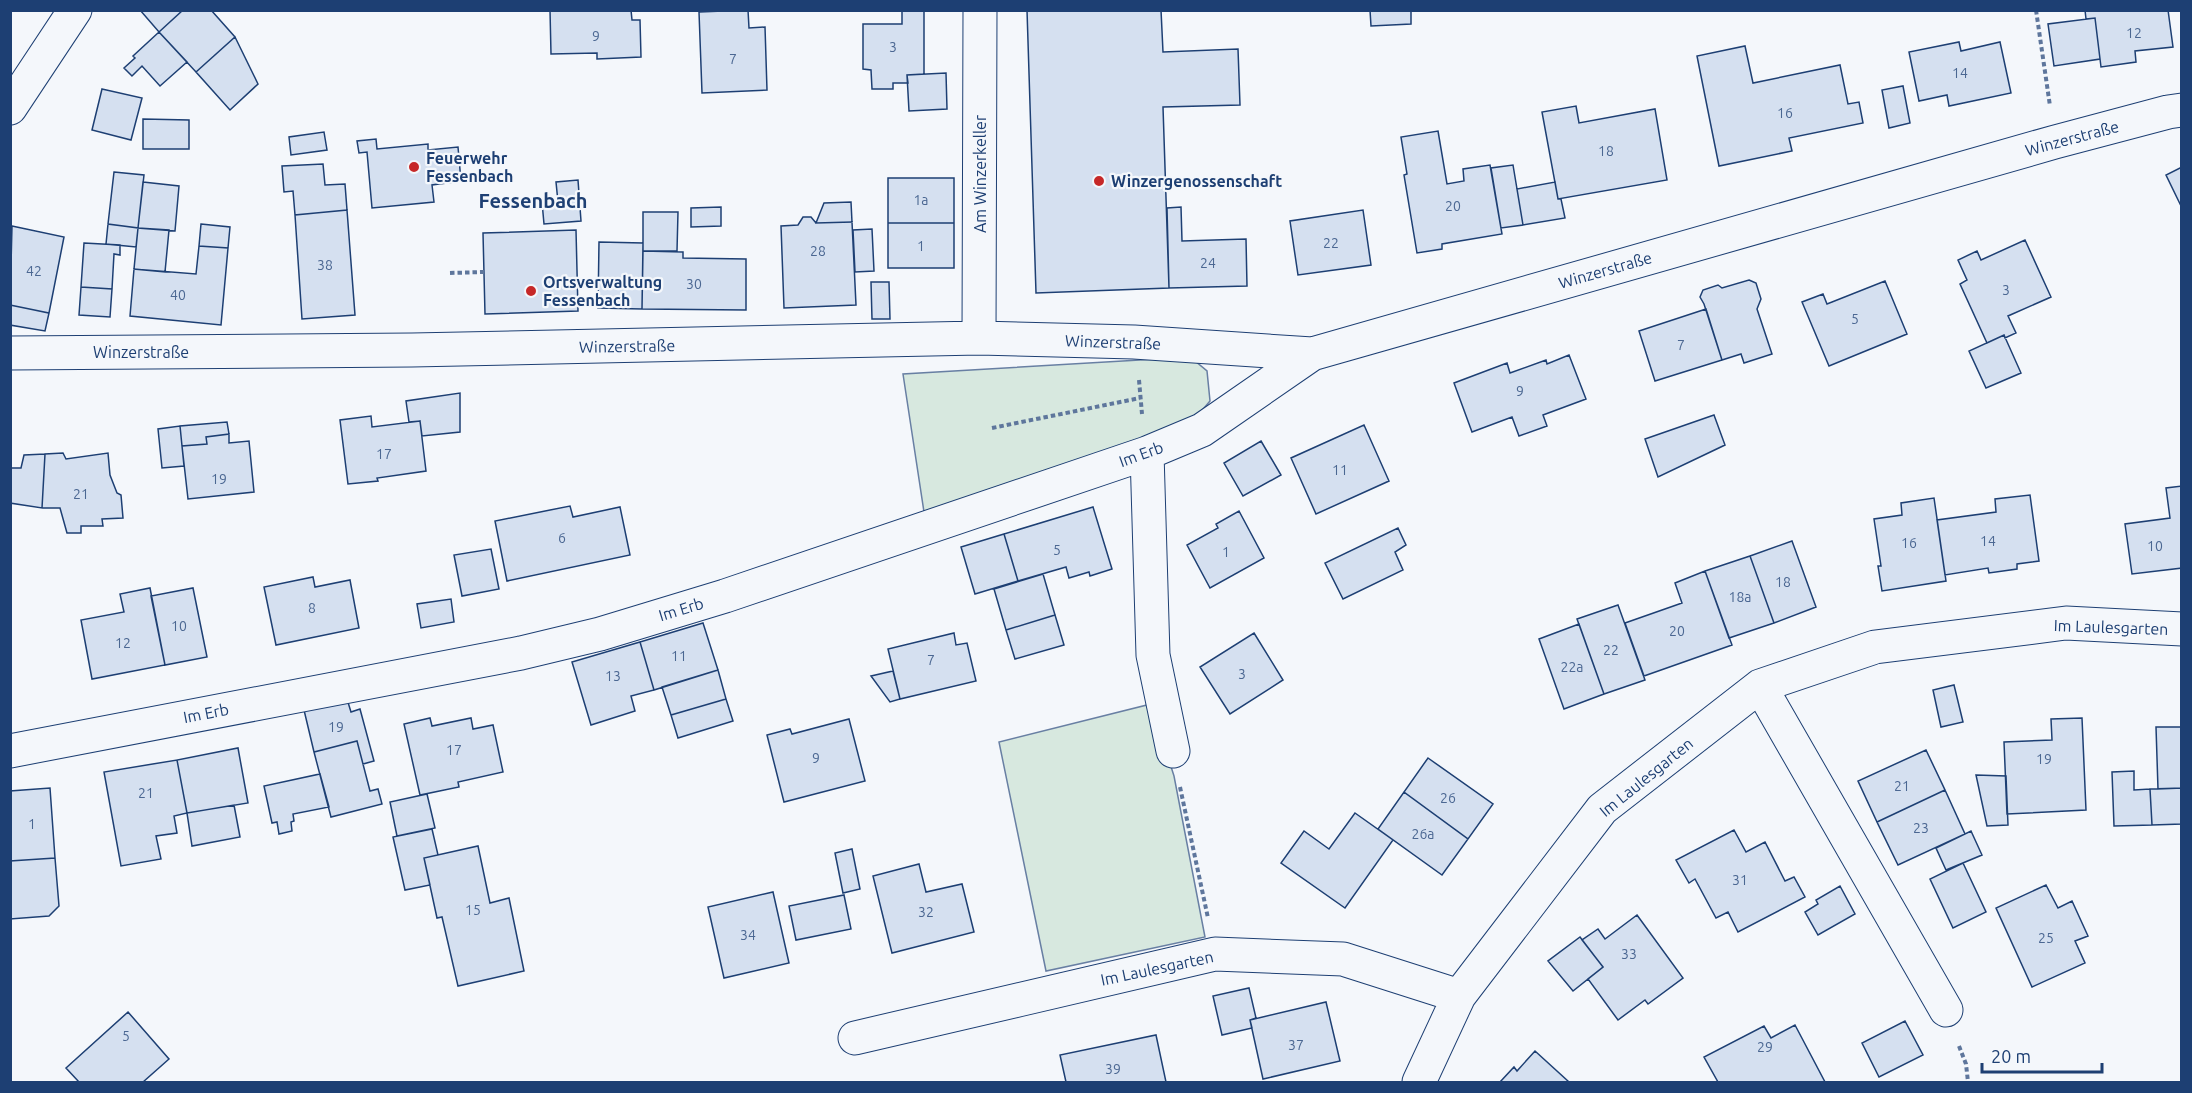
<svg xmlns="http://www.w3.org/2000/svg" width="2192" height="1093" viewBox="0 0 2192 1093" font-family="Ubuntu,sans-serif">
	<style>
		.green { fill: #d7e8df; stroke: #687fa3; stroke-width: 1.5 }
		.building { fill: #d5e0f0; stroke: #1d3f73; stroke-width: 1.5 }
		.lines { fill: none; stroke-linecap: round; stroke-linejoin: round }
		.minor-casing { stroke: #1d3f73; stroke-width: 35 }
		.path { stroke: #5e769c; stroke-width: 4; stroke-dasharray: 4.5 3; stroke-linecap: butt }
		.minor { stroke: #f4f7fb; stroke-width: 33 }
		.poi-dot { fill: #c62828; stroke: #f4f7fb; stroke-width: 2 }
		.labels { text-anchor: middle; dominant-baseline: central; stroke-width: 4.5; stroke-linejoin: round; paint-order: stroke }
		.number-label { font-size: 14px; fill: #4b6792 }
		.street-label { font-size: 16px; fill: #1d3f73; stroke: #f4f7fb }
		.poi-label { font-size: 16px; font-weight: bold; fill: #1d3f73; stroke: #f4f7fb; text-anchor: start }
		.quarter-label { font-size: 20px; font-weight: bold; fill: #1d3f73; stroke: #f4f7fb }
	</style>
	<rect width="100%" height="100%" fill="#f4f7fb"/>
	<!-- green -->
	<path class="green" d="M 1174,358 L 1195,361 L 1207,371 L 1210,401 L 1193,421 L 924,512 L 903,374 Z
		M 1151,704 L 1174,776 L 1205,937 L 1046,971 L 999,742 Z"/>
	<!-- building -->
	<path class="building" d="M 140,10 L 183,10 L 159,32 Z
		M 183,10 L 211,10 L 235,37 L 196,72 L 159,32 Z
		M 550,10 L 631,10 L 632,20 L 640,20 L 641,57 L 597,59 L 597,53 L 551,54 Z
		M 748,10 L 749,28 L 765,27 L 767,90 L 702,93 L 699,12 Z
		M 924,10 L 924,74 L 907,75 L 908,83 L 893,83 L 893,89 L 872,89 L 871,70 L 863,69 L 863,24 L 902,24 L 902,11 Z
		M 1027,10 L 1161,10 L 1163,52 L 1238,49 L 1240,105 L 1163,107 L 1169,288 L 1036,293 Z
		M 1370,10 L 1411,10 L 1411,24 L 1371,26 Z
		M 2085,10 L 2168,10 L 2173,47 L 2135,51 L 2136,62 L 2101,67 L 2095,18 L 2086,19 Z
		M 2095,18 L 2100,59 L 2054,66 L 2048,24 Z
		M 159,32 L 187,62 L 160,86 L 142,66 L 132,76 L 124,68 L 135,58 L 133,56 Z
		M 235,37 L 258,84 L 230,110 L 196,72 Z
		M 1959,42 L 1961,51 L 2000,42 L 2011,93 L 1949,106 L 1947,95 L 1919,101 L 1909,52 Z
		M 1745,46 L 1753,83 L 1840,65 L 1848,104 L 1859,102 L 1863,123 L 1789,138 L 1792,151 L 1719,166 L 1697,56 Z
		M 946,73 L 947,109 L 909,111 L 907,75 Z
		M 1903,86 L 1910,123 L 1889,128 L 1882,90 Z
		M 102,89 L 142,98 L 131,140 L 92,130 Z
		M 1576,106 L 1579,123 L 1655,109 L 1667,180 L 1558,199 L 1542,112 Z
		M 143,119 L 189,120 L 189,149 L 143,149 Z
		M 1438,131 L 1447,184 L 1464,181 L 1463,169 L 1490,165 L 1502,234 L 1442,244 L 1442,249 L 1417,253 L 1404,175 L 1407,174 L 1401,137 Z
		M 324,132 L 327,150 L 291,155 L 289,137 Z
		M 376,139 L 377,149 L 428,144 L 428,150 L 458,147 L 461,181 L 432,185 L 434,202 L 372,208 L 367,152 L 359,153 L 357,141 Z
		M 323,164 L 325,185 L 345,184 L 347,210 L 295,215 L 293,191 L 284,192 L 282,166 Z
		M 1513,165 L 1523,225 L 1501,228 L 1491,168 Z
		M 2182,167 L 2182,208 L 2166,175 Z
		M 114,172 L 144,175 L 138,228 L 108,224 Z
		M 888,178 L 954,178 L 954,223 L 888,223 Z
		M 578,180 L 581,221 L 544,224 L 542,202 L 558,202 L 556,182 Z
		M 143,182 L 179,186 L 175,231 L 138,228 Z
		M 1555,182 L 1558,199 L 1561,199 L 1565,218 L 1523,225 L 1517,189 Z
		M 851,202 L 852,222 L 816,223 L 824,203 Z
		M 721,207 L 721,226 L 691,227 L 691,208 Z
		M 1181,207 L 1182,241 L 1246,239 L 1247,286 L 1169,288 L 1167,208 Z
		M 347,210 L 355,315 L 302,319 L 295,215 Z
		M 1363,210 L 1371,265 L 1298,275 L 1290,221 Z
		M 643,212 L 678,212 L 677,251 L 643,251 Z
		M 803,217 L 811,217 L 816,223 L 852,222 L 856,305 L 784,308 L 781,226 L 798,225 Z
		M 888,223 L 954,223 L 954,268 L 888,268 Z
		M 108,224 L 138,228 L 136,247 L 106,244 Z
		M 201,224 L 230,227 L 228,248 L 199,246 Z
		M 12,226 L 64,237 L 49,313 L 10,305 Z
		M 138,228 L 169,230 L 165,272 L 134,269 Z
		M 872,229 L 874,271 L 855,272 L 853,230 Z
		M 576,230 L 578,311 L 485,314 L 483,233 Z
		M 2025,240 L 2051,297 L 2008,316 L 2016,333 L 2005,338 L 2004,335 L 1987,343 L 1960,284 L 1967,280 L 1958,260 L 1977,251 L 1981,260 Z
		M 599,242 L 643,243 L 642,309 L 598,308 Z
		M 84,243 L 120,245 L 120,255 L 114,254 L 112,289 L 81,287 Z
		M 199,246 L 228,248 L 221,325 L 130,316 L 134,269 L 196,274 Z
		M 643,251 L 683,252 L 683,258 L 746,259 L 746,310 L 642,309 Z
		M 1749,280 L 1756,283 L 1761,299 L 1757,309 L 1772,354 L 1744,363 L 1741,354 L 1722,360 L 1704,304 L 1700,297 L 1703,290 L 1718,285 L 1722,288 Z
		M 1885,281 L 1907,334 L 1829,366 L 1802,302 L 1823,294 L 1827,304 Z
		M 871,282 L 889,282 L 890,319 L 872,319 Z
		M 81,287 L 112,289 L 110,317 L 79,315 Z
		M 10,305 L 49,313 L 45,331 L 10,325 Z
		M 1706,309 L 1722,360 L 1655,381 L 1639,331 Z
		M 2004,335 L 2021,373 L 1986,388 L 1969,351 Z
		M 1569,355 L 1586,399 L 1543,415 L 1547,426 L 1519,436 L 1512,417 L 1472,432 L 1454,383 L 1507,363 L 1510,373 L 1546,360 L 1547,364 Z
		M 460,393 L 460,432 L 422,436 L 420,421 L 409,422 L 406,401 Z
		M 1714,415 L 1725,445 L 1658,477 L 1645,439 Z
		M 371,416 L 372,427 L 420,421 L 426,471 L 377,478 L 378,481 L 348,484 L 340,420 Z
		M 227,422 L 229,434 L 206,437 L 207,444 L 182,446 L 180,426 Z
		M 1364,425 L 1389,481 L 1316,514 L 1291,458 Z
		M 180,426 L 184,466 L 162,468 L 158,429 Z
		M 229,434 L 229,443 L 249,441 L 254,492 L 188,499 L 182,446 L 207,444 L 206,437 Z
		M 1261,441 L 1281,475 L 1243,496 L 1224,463 Z
		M 63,453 L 66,459 L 108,453 L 110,475 L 117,493 L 121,495 L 123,518 L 102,519 L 103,526 L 81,526 L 81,533 L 67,533 L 60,508 L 42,508 L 45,454 Z
		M 45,454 L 42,508 L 10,503 L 11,468 L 21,468 L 24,455 Z
		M 2182,486 L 2182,568 L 2132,574 L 2125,524 L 2170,518 L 2166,488 Z
		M 2030,495 L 2039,561 L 2017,564 L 2017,569 L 1989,573 L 1988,568 L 1945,575 L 1937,520 L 1996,512 L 1995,499 Z
		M 1934,498 L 1946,581 L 1882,591 L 1878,566 L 1881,566 L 1874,519 L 1902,515 L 1901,503 Z
		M 570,506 L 573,517 L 620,507 L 630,555 L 507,581 L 495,521 Z
		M 1093,507 L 1112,569 L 1090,576 L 1089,572 L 1069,578 L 1066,567 L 1018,581 L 1004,534 Z
		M 1239,511 L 1264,558 L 1210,588 L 1187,545 L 1218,528 L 1216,524 Z
		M 1398,528 L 1406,545 L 1395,552 L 1403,570 L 1343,599 L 1325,563 Z
		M 1004,534 L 1018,581 L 975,594 L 961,547 Z
		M 1792,541 L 1816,607 L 1774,623 L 1750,556 Z
		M 491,549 L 499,589 L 462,596 L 454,555 Z
		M 1750,556 L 1774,623 L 1729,638 L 1705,571 Z
		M 1705,571 L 1732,645 L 1644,676 L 1625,623 L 1682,603 L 1675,583 Z
		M 1043,574 L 1055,615 L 1006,630 L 994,589 Z
		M 313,577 L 315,587 L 350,580 L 359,628 L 276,645 L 264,587 Z
		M 150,588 L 165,665 L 92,679 L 81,620 L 124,612 L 120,594 Z
		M 193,588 L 207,657 L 165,665 L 151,596 Z
		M 451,599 L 454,622 L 421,628 L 417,604 Z
		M 1618,605 L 1645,680 L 1604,694 L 1577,619 Z
		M 1055,615 L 1064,645 L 1015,659 L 1006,630 Z
		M 703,623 L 718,670 L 654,690 L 640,642 Z
		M 1579,624 L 1604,694 L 1564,709 L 1539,639 Z
		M 954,633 L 956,645 L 967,643 L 976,681 L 900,699 L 888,649 Z
		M 1254,633 L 1283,680 L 1230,714 L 1200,667 Z
		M 640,642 L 654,690 L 631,696 L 635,711 L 591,725 L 572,662 Z
		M 718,670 L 726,699 L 671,715 L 662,687 Z
		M 893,671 L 900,699 L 890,702 L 871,676 Z
		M 1954,685 L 1963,722 L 1941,727 L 1933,690 Z
		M 347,699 L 351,712 L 360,709 L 374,761 L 363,764 L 357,741 L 314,752 L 304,710 Z
		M 726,699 L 733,721 L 678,738 L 671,715 Z
		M 430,718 L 432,726 L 471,718 L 473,729 L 493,725 L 503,772 L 458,782 L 459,787 L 420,795 L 404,724 Z
		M 2082,718 L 2086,810 L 2007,814 L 2004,742 L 2052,740 L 2051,719 Z
		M 849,719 L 865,781 L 784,802 L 767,735 L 790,729 L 792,734 Z
		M 2156,727 L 2182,727 L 2182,788 L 2158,789 Z
		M 357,741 L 370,791 L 378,789 L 382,804 L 331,817 L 314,752 Z
		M 238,748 L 248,803 L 187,813 L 177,760 Z
		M 1926,750 L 1945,790 L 1877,822 L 1858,781 Z
		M 1428,758 L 1493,804 L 1468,839 L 1404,792 Z
		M 177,760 L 187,813 L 174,816 L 177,833 L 156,836 L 161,859 L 121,866 L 104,772 Z
		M 2134,771 L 2134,790 L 2150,789 L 2152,825 L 2114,826 L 2112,772 Z
		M 320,774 L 329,807 L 293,814 L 294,821 L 291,822 L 292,831 L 279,834 L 277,822 L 272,823 L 264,786 Z
		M 1976,775 L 2006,776 L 2008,825 L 1987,826 Z
		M 50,788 L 55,858 L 10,861 L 10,791 Z
		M 2182,788 L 2182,824 L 2152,825 L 2150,789 Z
		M 1945,790 L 1965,834 L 1898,865 L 1877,822 Z
		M 1404,792 L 1468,839 L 1442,875 L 1378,829 Z
		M 427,794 L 435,828 L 397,836 L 390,802 Z
		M 234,805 L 240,837 L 192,846 L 187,813 Z
		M 1355,813 L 1393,840 L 1345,908 L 1281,863 L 1304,831 L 1329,849 Z
		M 432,829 L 438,855 L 424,858 L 430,885 L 405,890 L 393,837 Z
		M 1734,830 L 1746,852 L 1765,842 L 1785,881 L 1794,877 L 1805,897 L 1738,932 L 1728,912 L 1716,918 L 1695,879 L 1689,883 L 1676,860 Z
		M 1971,831 L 1982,855 L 1946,870 L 1936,848 Z
		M 478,846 L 490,903 L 509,898 L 524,971 L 458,986 L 442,917 L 437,918 L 424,858 Z
		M 852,849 L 860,889 L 843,893 L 835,853 Z
		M 55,858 L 59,906 L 49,916 L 10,919 L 10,861 Z
		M 1963,863 L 1986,912 L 1953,928 L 1930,879 Z
		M 919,864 L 926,892 L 962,884 L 974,932 L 892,953 L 873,876 Z
		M 2046,885 L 2058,908 L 2072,901 L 2088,936 L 2075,941 L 2085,963 L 2032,987 L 1996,908 Z
		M 1840,886 L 1855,914 L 1818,935 L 1805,912 L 1818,904 L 1816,900 Z
		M 773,892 L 789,963 L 724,978 L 708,907 Z
		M 844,895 L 851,929 L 796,940 L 789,906 Z
		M 1637,915 L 1683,978 L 1648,1004 L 1645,1000 L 1618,1020 L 1588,979 L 1603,967 L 1582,940 L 1598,929 L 1605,939 Z
		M 1580,937 L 1603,967 L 1573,991 L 1548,961 Z
		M 1249,988 L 1256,1018 L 1250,1020 L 1252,1028 L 1222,1035 L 1213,996 Z
		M 1326,1002 L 1340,1061 L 1263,1079 L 1250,1020 Z
		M 128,1012 L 169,1059 L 143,1082 L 79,1082 L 66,1068 Z
		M 1905,1021 L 1923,1055 L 1879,1077 L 1862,1043 Z
		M 1795,1025 L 1825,1082 L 1718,1082 L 1704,1057 L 1764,1026 L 1771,1038 Z
		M 1156,1035 L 1166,1082 L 1066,1082 L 1060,1055 Z
		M 1535,1051 L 1569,1082 L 1500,1082 L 1514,1067 L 1517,1071 Z"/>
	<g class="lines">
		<defs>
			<path id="minor" d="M 10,108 L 75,10
				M 979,338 L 980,10
				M 10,353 L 412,350 L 979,338 L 1134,342 L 1312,354 L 2055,142 L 2168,112 L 2182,110
				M 1147,453 L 1153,655 L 1173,751
				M 1760,686 L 1946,1010
				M 10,751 L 521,653 L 600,634 L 725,596 L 1147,453 L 1202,430 L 1312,354
				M 855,1038 L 1215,954 L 1343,959 L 1459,996
				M 1419,1082 L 1459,996 L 1602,809 L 1760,686 L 1875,647 L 2066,623 L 2182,629"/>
		</defs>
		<!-- minor casing -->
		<use href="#minor" class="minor-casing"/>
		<!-- path -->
		<path class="path" d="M 2036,10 L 2050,106
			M 450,273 L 484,272
			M 1139,380 L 1142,414
			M 992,428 L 1140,398
			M 1180,787 L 1208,918
			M 1959,1046 L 1966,1064 L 1968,1082"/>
		<!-- minor -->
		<use href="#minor" class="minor"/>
	</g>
	<!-- markers -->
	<g class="poi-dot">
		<circle cx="414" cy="167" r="6"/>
		<circle cx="1099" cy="181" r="6"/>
		<circle cx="531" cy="291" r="6"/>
	</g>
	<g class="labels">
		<!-- number labels -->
		<g class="number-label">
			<text x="2134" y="33">12</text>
			<text x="596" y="36">9</text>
			<text x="893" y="47">3</text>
			<text x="733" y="59">7</text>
			<text x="1960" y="73">14</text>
			<text x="1785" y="113">16</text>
			<text x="1606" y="151">18</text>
			<text x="921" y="200">1a</text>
			<text x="1453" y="206">20</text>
			<text x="1331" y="243">22</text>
			<text x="921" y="246">1</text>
			<text x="818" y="251">28</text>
			<text x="1208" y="263">24</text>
			<text x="325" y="265">38</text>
			<text x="34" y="271">42</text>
			<text x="694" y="284">30</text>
			<text x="2006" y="290">3</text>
			<text x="178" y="295">40</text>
			<text x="1855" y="319">5</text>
			<text x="1681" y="345">7</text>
			<text x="1520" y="391">9</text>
			<text x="384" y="454">17</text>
			<text x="1340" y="470">11</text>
			<text x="219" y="479">19</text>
			<text x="81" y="494">21</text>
			<text x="562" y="538">6</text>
			<text x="1988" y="541">14</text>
			<text x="1909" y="543">16</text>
			<text x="2155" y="546">10</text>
			<text x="1057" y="550">5</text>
			<text x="1226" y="552">1</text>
			<text x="1783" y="582">18</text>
			<text x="1740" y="597">18a</text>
			<text x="312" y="608">8</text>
			<text x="179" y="626">10</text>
			<text x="1677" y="631">20</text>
			<text x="123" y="643">12</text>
			<text x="1611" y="650">22</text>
			<text x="679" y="656">11</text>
			<text x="931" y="660">7</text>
			<text x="1572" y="667">22a</text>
			<text x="1242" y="674">3</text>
			<text x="613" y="676">13</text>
			<text x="336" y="727">19</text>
			<text x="454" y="750">17</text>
			<text x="816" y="758">9</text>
			<text x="2044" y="759">19</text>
			<text x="1902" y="786">21</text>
			<text x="146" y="793">21</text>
			<text x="1448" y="798">26</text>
			<text x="32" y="824">1</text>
			<text x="1921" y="828">23</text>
			<text x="1423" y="834">26a</text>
			<text x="1740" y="880">31</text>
			<text x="473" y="910">15</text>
			<text x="926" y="912">32</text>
			<text x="748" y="935">34</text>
			<text x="2046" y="938">25</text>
			<text x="1629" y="954">33</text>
			<text x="126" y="1036">5</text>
			<text x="1296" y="1045">37</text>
			<text x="1765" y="1047">29</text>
			<text x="1113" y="1069">39</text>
		</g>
		<!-- street labels -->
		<g class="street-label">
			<text transform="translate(2072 138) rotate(-15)">Winzerstraße</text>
			<text transform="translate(980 174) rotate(-90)">Am Winzerkeller</text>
			<text transform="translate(1605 270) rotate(-16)">Winzerstraße</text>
			<text transform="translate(1113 342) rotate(2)">Winzerstraße</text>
			<text transform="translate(627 346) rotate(-1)">Winzerstraße</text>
			<text x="141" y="352">Winzerstraße</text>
			<text transform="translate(1141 454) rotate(-20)">Im Erb</text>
			<text transform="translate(681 609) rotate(-17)">Im Erb</text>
			<text transform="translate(2111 627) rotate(2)">Im Laulesgarten</text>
			<text transform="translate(206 713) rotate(-11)">Im Erb</text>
			<text transform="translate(1646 777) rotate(-39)">Im Laulesgarten</text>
			<text transform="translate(1157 968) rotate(-12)">Im Laulesgarten</text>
		</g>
		<!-- poi labels -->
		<g class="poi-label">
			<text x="426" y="158">Feuerwehr<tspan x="426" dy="18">Fessenbach</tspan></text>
			<text x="1111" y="181">Winzergenossenschaft</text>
			<text x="543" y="282">Ortsverwaltung<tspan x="543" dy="18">Fessenbach</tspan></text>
		</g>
		<!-- quarter labels -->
		<g class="quarter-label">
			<text x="533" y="200">Fessenbach</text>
		</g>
	</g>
	<!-- border -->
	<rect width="2192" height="1093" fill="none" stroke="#1d3f73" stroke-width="24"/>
	<!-- scale -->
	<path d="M1982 1063v9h120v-9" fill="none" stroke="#1d3f73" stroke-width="3"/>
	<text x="1991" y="1063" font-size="18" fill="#1d3f73" stroke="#f4f7fb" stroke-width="4.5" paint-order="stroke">20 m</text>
</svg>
